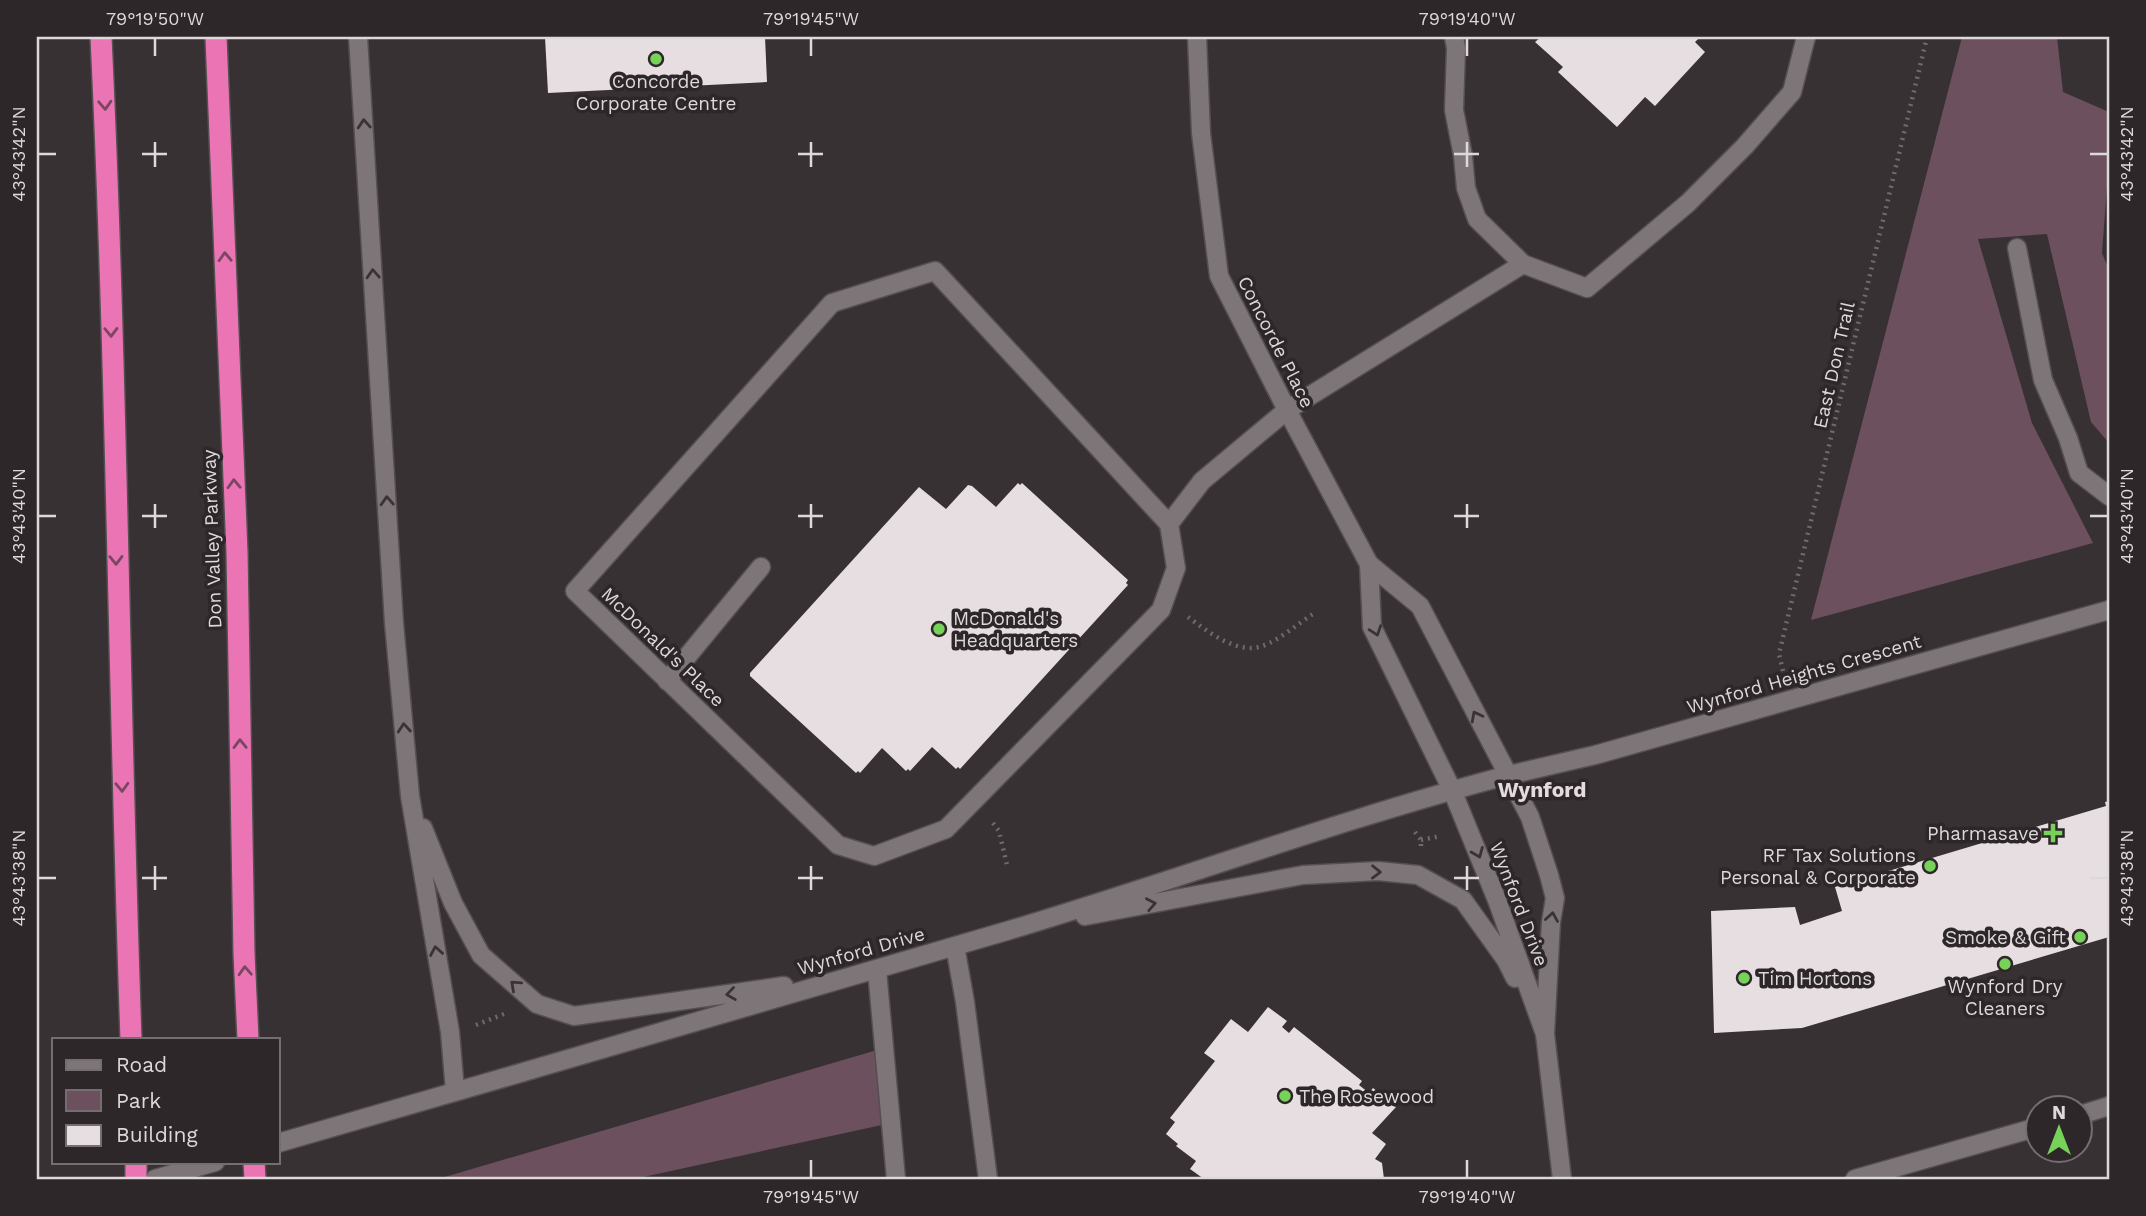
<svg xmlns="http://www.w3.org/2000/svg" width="2146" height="1216" viewBox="0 0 2146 1216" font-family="'Work Sans',sans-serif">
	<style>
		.green { fill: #6c505d }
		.building { fill: #e7dee2 }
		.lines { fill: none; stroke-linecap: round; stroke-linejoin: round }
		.service-casing { stroke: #544f51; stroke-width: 21 }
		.minor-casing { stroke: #544f51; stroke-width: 21 }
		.tertiary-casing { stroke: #544f51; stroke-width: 21 }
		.motorway-casing { stroke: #544f51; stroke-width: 24 }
		.path { stroke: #706a6d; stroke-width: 4.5; stroke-dasharray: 2 5; stroke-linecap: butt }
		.service { stroke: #7e7579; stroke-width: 18 }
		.minor { stroke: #7e7579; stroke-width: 18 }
		.tertiary { stroke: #7e7579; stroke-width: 18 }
		.motorway { stroke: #eb75b4; stroke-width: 21 }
		.oneway { stroke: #7a4661 }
		.oneway2 { stroke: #3a3336 }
		.ticks { fill: none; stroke: #ddd9db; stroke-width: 2.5 }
		.poi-dot { fill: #77d259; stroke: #2e272a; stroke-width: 2.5 }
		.labels { text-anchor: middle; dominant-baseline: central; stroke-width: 7; stroke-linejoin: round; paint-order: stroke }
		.poi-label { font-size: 19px; fill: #ddd9db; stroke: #2e272a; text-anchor: start }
		.street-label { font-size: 19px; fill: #ddd9db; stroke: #2e272a }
		.neighbourhood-label { font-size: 21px; font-weight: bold; fill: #e5dbdf; stroke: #2e272a }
		.neatline { fill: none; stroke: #ddd9db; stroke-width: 2.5 }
		.ticks-label { font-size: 18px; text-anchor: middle; fill: #ddd9db }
	</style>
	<rect width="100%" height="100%" fill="#383134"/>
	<!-- green -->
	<path class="green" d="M 1962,37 L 2057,37 L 2063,92 L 2109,112 L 2109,160 L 2102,253 L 2109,270 L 2109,443 L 2091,422 L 2047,234 L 1978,239 L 2032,423 L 2093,543 L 1811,620 Z
		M 884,1048 L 891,1123 L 634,1179 L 438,1179 Z"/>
	<!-- building -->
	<path class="building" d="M 545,37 L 765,37 L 767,82 L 548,93 Z
		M 1541,37 L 1700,37 L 1695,42 L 1705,52 L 1655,106 L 1645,97 L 1617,127 L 1558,72 L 1563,67 L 1535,42 Z
		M 1018,483 L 1020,485 L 1022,483 L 1128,580 L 1126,583 L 1128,585 L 960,769 L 958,767 L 956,769 L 932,747 L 910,771 L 908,769 L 906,771 L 882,748 L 860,773 L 858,771 L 856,773 L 750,676 L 750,673 L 919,487 L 946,509 L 968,485 L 972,486 L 996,507 Z
		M 2109,801 L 2109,937 L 1802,1028 L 1714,1033 L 1711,911 L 1795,907 L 1800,925 L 1842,911 L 1835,887 L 2106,806 L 2105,802 Z
		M 1268,1007 L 1287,1021 L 1282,1027 L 1289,1033 L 1294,1027 L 1362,1081 L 1359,1085 L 1369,1093 L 1373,1088 L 1396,1107 L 1372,1133 L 1386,1144 L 1375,1159 L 1382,1163 L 1384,1179 L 1204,1179 L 1190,1169 L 1196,1161 L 1176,1146 L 1178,1144 L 1166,1134 L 1175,1122 L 1170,1118 L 1215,1061 L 1204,1053 L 1231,1019 L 1248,1032 Z"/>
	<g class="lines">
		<defs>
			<path id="service" d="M 1454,37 L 1456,48 L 1454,110 L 1463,156 L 1466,188 L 1477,219 L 1523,264 L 1587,288 L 1688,203 L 1745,146 L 1792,92 L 1806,37
				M 2017,248 L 2043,380 L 2068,438 L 2079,473 L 2109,496
				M 1169,524 L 1176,568 L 1161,610 L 946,829 L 874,856 L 838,845 L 575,591 L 832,303 L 935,271 L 1169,524 L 1202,481 L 1287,410 L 1523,264
				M 667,681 L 761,567
				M 955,946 L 965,1002 L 988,1179
				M 877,970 L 896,1179"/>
			<path id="minor" d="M 1509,775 L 1595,755 L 2109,610
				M 2080,1115 L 2109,1106
				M 1855,1179 L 2038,1127"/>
			<path id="tertiary" d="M 358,37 L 394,623 L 410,796 L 450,1032 L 455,1091
				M 1197,37 L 1201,133 L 1219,276 L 1287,410 L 1369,564 L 1372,627 L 1452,790 L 1497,900 L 1545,1034
				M 1369,564 L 1420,606 L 1530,817 L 1549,875 L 1555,898 L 1551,922 L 1545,1034 L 1562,1179
				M 423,828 L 453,903 L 481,955 L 537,1004 L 574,1016 L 784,986
				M 1085,916 L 1303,875 L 1378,871 L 1418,875 L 1463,900 L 1506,960 L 1515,978
				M 278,1143 C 522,1072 767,1003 1010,930 C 1177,880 1341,819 1509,775
				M 155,1179 L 215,1162"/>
			<path id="motorway" d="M 101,37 C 117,371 119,705 131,1039
				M 216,37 L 237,552 L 244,953 L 248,1039
				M 136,1162 L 136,1179
				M 254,1162 L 255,1179"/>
		</defs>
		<!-- service casing -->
		<use href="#service" class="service-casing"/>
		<!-- minor casing -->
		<use href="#minor" class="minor-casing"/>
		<!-- tertiary casing -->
		<use href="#tertiary" class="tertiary-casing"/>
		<!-- motorway casing -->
		<use href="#motorway" class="motorway-casing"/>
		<!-- path -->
		<path class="path" d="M 1188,617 C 1207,631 1237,655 1262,646 C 1278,641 1299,623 1313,614
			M 1783,671 L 1779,654 L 1927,37
			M 993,823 L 999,831 L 1007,865
			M 1415,832 L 1421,840 L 1421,847
			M 1421,840 L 1441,836
			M 476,1025 L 504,1014"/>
		<!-- service -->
		<use href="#service" class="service"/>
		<!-- minor -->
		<use href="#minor" class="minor"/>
		<!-- tertiary -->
		<use href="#tertiary" class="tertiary"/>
		<!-- motorway -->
		<use href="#motorway" class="motorway"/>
	</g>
	<!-- one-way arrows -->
	<defs><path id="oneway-chevron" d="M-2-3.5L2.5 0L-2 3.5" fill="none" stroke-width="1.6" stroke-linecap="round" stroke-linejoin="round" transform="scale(1.75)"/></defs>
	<g class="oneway">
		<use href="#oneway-chevron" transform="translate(105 105) rotate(87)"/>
		<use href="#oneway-chevron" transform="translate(225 257) rotate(-92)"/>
		<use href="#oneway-chevron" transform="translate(111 332) rotate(89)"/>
		<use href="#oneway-chevron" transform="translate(234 484) rotate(-92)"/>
		<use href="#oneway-chevron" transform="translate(116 560) rotate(89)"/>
		<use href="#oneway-chevron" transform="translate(240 744) rotate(-91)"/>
		<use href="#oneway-chevron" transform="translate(122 787) rotate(88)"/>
		<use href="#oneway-chevron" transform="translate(245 971) rotate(-93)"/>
	</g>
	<g class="oneway2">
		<use href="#oneway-chevron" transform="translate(364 124) rotate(-94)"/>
		<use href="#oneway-chevron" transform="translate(373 274) rotate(-93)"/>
		<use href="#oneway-chevron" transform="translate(387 501) rotate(-93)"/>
		<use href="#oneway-chevron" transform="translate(1376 631) rotate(71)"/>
		<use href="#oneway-chevron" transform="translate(1476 716) rotate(-118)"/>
		<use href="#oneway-chevron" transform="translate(404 728) rotate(-95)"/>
		<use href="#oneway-chevron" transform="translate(1478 853) rotate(68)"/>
		<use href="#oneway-chevron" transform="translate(1376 872) rotate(1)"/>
		<use href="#oneway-chevron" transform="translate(1151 904) rotate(-11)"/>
		<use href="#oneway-chevron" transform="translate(1552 917) rotate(-81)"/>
		<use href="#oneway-chevron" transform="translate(436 951) rotate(-100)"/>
		<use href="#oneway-chevron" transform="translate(515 985) rotate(-138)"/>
		<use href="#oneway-chevron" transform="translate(731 994) rotate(172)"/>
	</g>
	<!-- ticks -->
	<path class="ticks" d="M 155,38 L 155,56M 811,38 L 811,56M 1467,38 L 1467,56M 155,142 L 155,167M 811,142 L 811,167M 1467,142 L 1467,167M 38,154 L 56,154M 142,154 L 167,154M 798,154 L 823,154M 1454,154 L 1479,154M 2090,154 L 2108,154M 155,504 L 155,528M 811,504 L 811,528M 1467,504 L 1467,528M 38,516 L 56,516M 142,516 L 167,516M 798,516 L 823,516M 1454,516 L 1479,516M 2090,516 L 2108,516M 155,866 L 155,890M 811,866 L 811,890M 1467,866 L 1467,890M 38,878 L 56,878M 142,878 L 167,878M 798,878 L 823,878M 1454,878 L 1479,878M 2090,878 L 2108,878M 811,1160 L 811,1178M 1467,1160 L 1467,1178"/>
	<!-- markers -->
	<g class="poi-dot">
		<circle cx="656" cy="59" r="7"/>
		<circle cx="939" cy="629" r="7"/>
		<path d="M2049.5 822.5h7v7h7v7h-7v7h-7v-7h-7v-7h7z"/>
		<circle cx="1930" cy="866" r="7"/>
		<circle cx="2080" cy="937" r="7"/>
		<circle cx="2005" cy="964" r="7"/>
		<circle cx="1744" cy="978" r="7"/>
		<circle cx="1285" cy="1096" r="7"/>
	</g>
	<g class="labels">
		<!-- poi labels -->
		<g class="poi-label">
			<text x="656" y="81" text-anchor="middle">Concorde<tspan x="656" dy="22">Corporate Centre</tspan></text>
			<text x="953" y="618">McDonald's<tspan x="953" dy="22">Headquarters</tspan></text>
			<text x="2039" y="833" text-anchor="end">Pharmasave</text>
			<text x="1916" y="855" text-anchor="end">RF Tax Solutions<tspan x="1916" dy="22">Personal &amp; Corporate</tspan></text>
			<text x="2066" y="937" text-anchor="end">Smoke &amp; Gift</text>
			<text x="1758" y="978">Tim Hortons</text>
			<text x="2005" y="986" text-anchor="middle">Wynford Dry<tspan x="2005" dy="22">Cleaners</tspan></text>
			<text x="1299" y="1096">The Rosewood</text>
		</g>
		<!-- street labels -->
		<g class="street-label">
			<text transform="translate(1276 342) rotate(63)">Concorde Place</text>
			<text transform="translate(1834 365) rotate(-77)">East Don Trail</text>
			<text transform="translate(212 539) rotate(-92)">Don Valley Parkway</text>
			<text transform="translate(663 647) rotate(44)">McDonald's Place</text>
			<text transform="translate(1804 674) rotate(-16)">Wynford Heights Crescent</text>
			<text transform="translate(1519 904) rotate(69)">Wynford Drive</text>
			<text transform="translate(861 951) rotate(-16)">Wynford Drive</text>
		</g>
		<!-- neighbourhood labels -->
		<g class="neighbourhood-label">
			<text x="1542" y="789">Wynford</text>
		</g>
	</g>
	<!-- border -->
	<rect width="2146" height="1216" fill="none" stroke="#2e272a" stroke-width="77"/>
	<!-- legend -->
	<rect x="52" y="1038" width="228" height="126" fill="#2e272a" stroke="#746e71" stroke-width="2"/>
	<rect x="66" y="1060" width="35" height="10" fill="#7e7579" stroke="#746e71" stroke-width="2"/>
	<text x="116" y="1072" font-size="21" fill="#ddd9db">Road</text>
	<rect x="66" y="1090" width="35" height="21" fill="#6c505d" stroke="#746e71" stroke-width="2"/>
	<text x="116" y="1108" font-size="21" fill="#ddd9db">Park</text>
	<rect x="66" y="1125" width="35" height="21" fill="#e7dee2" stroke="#746e71" stroke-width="2"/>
	<text x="116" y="1142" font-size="21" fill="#ddd9db">Building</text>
	<!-- north arrow -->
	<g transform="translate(2059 1129)"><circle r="33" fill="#2e272a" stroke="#746e71" stroke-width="2"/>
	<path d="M0-5L12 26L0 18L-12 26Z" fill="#77d259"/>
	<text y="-10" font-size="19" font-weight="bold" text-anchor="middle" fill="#ddd9db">N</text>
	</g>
	<rect x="38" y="38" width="2070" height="1140" class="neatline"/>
	<g class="ticks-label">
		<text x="155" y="25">79°19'50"W</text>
		<text x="811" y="25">79°19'45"W</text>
		<text x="1467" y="25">79°19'40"W</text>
		<text transform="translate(19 154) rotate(-90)" y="6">43°43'42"N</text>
		<text transform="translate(2127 154) rotate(-90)" y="6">43°43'42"N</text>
		<text transform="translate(19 516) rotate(-90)" y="6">43°43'40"N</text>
		<text transform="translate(2127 516) rotate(-90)" y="6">43°43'40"N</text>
		<text transform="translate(19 878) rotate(-90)" y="6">43°43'38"N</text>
		<text transform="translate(2127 878) rotate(-90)" y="6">43°43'38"N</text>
		<text x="811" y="1203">79°19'45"W</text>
		<text x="1467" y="1203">79°19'40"W</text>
	</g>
</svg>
